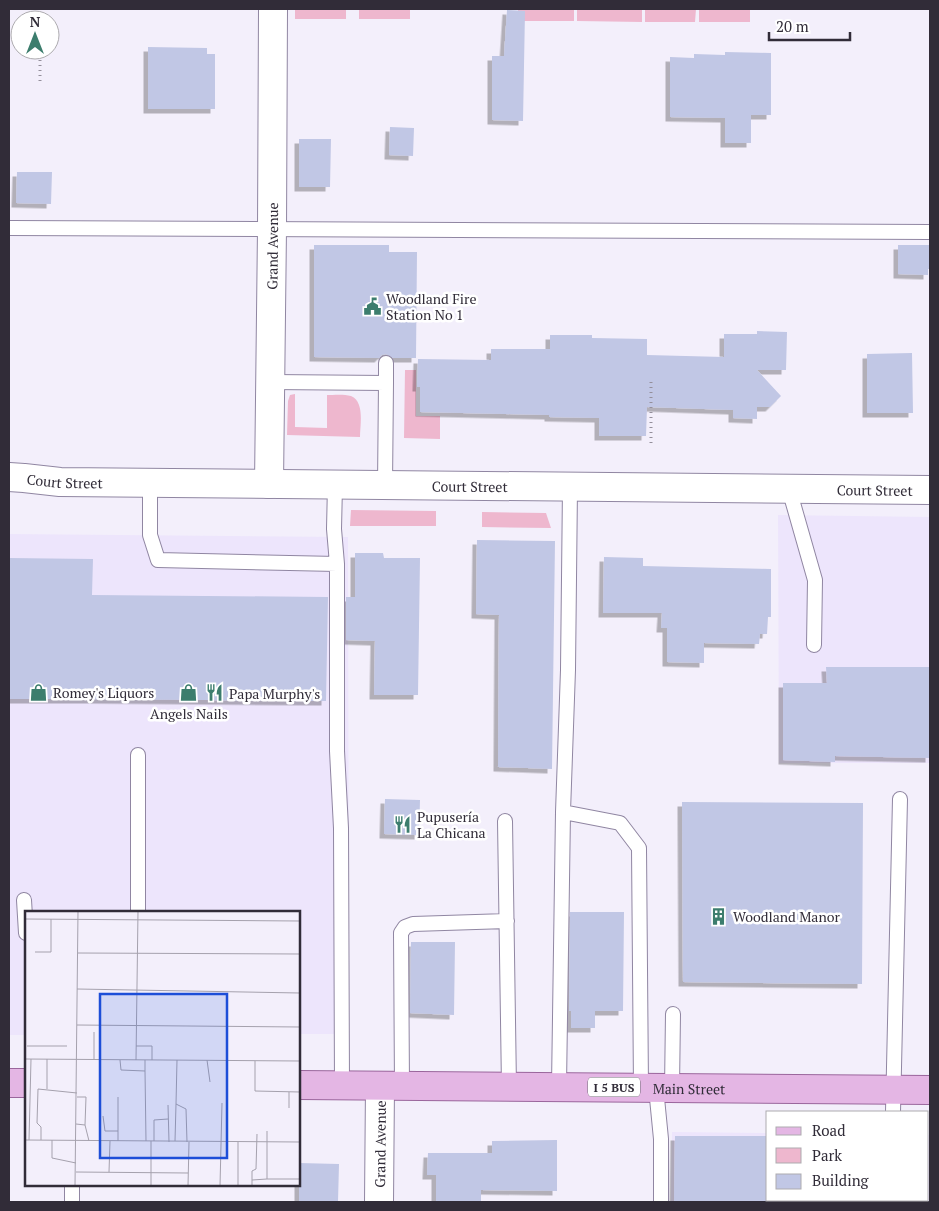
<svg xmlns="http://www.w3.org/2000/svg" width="939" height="1211" viewBox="0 0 939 1211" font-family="'PT Serif',serif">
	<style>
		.built { fill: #ede5fc }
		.green { fill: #eeb7ce }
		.building { fill: #c1c7e5; filter: url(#shadow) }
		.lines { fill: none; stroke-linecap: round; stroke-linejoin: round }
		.lane-casing { stroke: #9086a2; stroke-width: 16 }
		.street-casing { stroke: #9086a2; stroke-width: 30 }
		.secondary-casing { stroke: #9086a2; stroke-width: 30 }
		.primary-casing { stroke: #9a669c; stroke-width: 30 }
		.path { stroke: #948f9b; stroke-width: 3; stroke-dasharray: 1 4; stroke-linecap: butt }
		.lane { stroke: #fff; stroke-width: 14 }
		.street { stroke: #fff; stroke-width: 28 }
		.secondary { stroke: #fff; stroke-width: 28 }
		.primary { stroke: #e4b6e4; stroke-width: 28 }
		.labels { text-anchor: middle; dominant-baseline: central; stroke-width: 5; stroke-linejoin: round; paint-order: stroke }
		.shield { fill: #fff; stroke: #6f6b74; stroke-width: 1 }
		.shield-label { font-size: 12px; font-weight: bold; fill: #312c38 }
		.street-label { font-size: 14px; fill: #312c38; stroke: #fff }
		.poi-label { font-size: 14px; fill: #312c38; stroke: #fff; text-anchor: start }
		.inset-road { fill: none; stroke: #a5a1ad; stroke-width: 1 }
		.view { fill: #1d4ed8; fill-opacity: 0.15; stroke: #1d4ed8; stroke-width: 2.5 }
		.inset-edge { fill: none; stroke: #312c38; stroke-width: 2.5 }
	</style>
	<defs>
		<filter id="shadow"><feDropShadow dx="-4.5" dy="4.5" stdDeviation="0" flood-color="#0004"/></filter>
	</defs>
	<rect width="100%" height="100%" fill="#f3effb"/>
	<!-- built -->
	<path class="built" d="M 778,515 L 930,517 L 930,763 L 779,763 Z
		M 9,534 L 348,537 L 349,1034 L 299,1034 L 299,912 L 26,912 L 26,1035 L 9,1035 Z
		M 672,1132 L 768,1133 L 768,1200 L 928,1200 L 928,1135 L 930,1135 L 930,1202 L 671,1202 Z"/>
	<!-- green -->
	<path class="green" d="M 295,9 L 346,9 L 346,19 L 295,19 Z
		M 359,9 L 410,9 L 410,19 L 359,19 Z
		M 518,9 L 574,9 L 574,21 L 518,21 Z
		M 577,9 L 642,9 L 642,22 L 577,21 Z
		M 645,9 L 696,9 L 695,22 L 645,22 Z
		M 699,9 L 750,9 L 750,22 L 699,22 Z
		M 405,370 L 416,370 L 416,416 L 440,416 L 440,439 L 404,438 Z
		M 295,394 L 295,427 L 327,428 L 327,395 C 334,395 344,394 351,396 C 365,402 360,425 360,437 L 287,435 L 288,401 L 290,395 Z
		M 351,510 L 436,511 L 436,526 L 350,526 Z
		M 482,512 L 546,513 L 551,528 L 482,527 Z"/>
	<!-- building -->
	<path class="building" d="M 507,10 L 525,11 L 523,121 L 492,120 L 492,56 L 504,56 Z
		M 148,47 L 207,48 L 207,54 L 215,54 L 215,109 L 148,109 Z
		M 725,52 L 771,53 L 771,115 L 751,115 L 751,143 L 725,143 L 725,118 L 670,117 L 670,57 L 694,58 L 694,54 L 725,55 Z
		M 390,127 L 414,128 L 413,156 L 389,155 Z
		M 299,139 L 331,139 L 330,187 L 299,187 Z
		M 17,172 L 52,172 L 51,204 L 16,203 Z
		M 314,245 L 389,245 L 389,252 L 417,252 L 416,358 L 393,358 L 386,354 L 382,355 L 379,358 L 314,357 Z
		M 898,245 L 930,245 L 930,269 L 928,269 L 928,275 L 898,274 Z
		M 757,331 L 787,332 L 786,370 L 757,370 L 781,396 L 770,407 L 757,407 L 757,419 L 733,418 L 733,410 L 647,407 L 646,436 L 599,436 L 599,418 L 549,417 L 549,415 L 420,412 L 420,387 L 417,387 L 418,359 L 491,360 L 491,349 L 550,349 L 550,335 L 592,335 L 592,338 L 647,339 L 647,355 L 724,357 L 724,334 L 757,334 Z
		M 912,353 L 913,413 L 867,413 L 867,354 Z
		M 477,540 L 555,541 L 552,769 L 498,767 L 499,615 L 476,614 Z
		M 355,553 L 383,553 L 384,558 L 420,558 L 418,695 L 374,695 L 375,641 L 346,640 L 346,597 L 355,597 Z
		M 604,557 L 643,558 L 643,566 L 771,569 L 771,617 L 768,617 L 767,634 L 760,634 L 759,644 L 704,643 L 704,663 L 667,662 L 667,628 L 661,628 L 662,613 L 603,613 Z
		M 9,558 L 93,559 L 92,595 L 328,597 L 326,701 L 91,699 L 9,699 Z
		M 826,667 L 930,667 L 930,758 L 835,756 L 835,762 L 783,760 L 783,683 L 827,683 Z
		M 385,799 L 420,800 L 419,835 L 384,834 Z
		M 682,802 L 863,803 L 862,984 L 683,982 Z
		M 570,912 L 624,912 L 623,1011 L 595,1011 L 595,1028 L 571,1028 L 571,1011 L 569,1011 Z
		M 411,942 L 455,942 L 454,1015 L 410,1013 Z
		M 675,1136 L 768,1136 L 768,1202 L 674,1202 Z
		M 557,1140 L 557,1191 L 481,1190 L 481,1202 L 436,1202 L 436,1175 L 427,1175 L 428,1153 L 492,1153 L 492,1141 Z
		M 299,1163 L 339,1164 L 338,1202 L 299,1202 Z"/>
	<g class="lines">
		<defs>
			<path id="lane" d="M 9,228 L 930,232
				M 271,382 L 386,383 L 385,485
				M 386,383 L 386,363
				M 150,483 L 150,535 L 158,560 L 337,564 L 334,529 L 335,485
				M 570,487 L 568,670 L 563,812 L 620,823 L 639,848 L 641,1088
				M 789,489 L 815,580 L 814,645
				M 337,564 L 337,751 L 341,828 L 342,1086
				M 505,821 L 509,1087
				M 24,900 L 26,933
				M 138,912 L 138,755
				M 402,1086 L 401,933 L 405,927 L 413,924 L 507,921
				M 559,1086 L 563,812
				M 656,1088 L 661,1139 L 661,1202
				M 672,1088 L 673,1014
				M 893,1112 L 900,799
				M 72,1202 L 72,1185
				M 892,1202 L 892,1200"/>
			<g id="street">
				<path id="s1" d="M 269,484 L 272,229 L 273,9"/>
				<path id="s2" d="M 379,1202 L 380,1086"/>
			</g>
			<g id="secondary">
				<path id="s3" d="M 9,477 L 24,478 L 60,482 L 930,490"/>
			</g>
			<g id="primary">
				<path d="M 9,1083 L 26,1083"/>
				<path id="s4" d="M 299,1085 L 930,1090"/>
			</g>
		</defs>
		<!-- lane casing -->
		<use href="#lane" class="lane-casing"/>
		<!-- street casing -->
		<use href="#street" class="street-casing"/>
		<!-- secondary casing -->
		<use href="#secondary" class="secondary-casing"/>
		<!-- primary casing -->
		<use href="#primary" class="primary-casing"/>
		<!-- path -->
		<path class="path" d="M 41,9 L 41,20
			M 40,81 L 40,50
			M 651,443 L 651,381"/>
		<!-- lane -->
		<use href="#lane" class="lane"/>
		<!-- street -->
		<use href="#street" class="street"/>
		<!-- secondary -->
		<use href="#secondary" class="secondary"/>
		<!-- primary -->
		<use href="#primary" class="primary"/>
	</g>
	<!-- icons -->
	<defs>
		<symbol id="civic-bare" viewBox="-9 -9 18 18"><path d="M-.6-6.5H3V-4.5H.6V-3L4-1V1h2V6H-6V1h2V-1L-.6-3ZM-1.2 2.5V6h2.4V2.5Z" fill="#3c7d6d" stroke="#fff" stroke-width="2.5" paint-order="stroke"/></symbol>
		<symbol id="shop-bare" viewBox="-9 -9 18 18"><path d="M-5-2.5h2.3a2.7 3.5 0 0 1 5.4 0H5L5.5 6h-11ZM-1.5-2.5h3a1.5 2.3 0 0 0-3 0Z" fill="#3c7d6d" stroke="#fff" stroke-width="2.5" paint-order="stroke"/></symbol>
		<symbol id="restaurant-bare" viewBox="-9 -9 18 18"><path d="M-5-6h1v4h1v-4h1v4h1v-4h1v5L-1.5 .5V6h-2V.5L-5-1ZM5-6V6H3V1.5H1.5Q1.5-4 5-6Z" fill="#3c7d6d" stroke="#fff" stroke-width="2.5" paint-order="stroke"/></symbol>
		<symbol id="building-bare" viewBox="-9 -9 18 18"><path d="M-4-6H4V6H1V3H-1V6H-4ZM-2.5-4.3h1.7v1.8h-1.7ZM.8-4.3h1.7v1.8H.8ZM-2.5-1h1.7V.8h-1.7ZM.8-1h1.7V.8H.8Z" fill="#3c7d6d" stroke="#fff" stroke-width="2.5" paint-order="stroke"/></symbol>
	</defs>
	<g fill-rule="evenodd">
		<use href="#civic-bare" x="360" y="294" width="25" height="25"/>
		<use href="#shop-bare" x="26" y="680" width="25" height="25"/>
		<use href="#shop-bare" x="176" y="680" width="25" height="25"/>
		<use href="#restaurant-bare" x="202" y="680" width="25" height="25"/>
		<use href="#restaurant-bare" x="390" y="812" width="25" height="25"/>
		<use href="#building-bare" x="706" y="904" width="25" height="25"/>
	</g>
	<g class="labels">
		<!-- shield labels -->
		<rect class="shield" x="588" y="1077.5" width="52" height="19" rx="4"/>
		<g class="shield-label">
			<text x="614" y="1087">I 5 BUS</text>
		</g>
		<!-- street labels -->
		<g class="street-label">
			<text stroke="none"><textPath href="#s1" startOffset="238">Grand Avenue</textPath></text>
			<text stroke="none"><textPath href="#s3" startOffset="56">Court Street</textPath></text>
			<text stroke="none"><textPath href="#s3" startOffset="461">Court Street</textPath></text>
			<text stroke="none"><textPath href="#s3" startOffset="866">Court Street</textPath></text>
			<text stroke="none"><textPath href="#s4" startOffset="390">Main Street</textPath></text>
			<text stroke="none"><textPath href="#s2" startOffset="58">Grand Avenue</textPath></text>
		</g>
		<!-- poi labels -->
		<g class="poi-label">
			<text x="386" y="298">Woodland Fire<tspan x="386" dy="16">Station No 1</tspan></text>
			<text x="53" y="692">Romey's Liquors</text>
			<text x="229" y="693">Papa Murphy's</text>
			<text x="189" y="713" text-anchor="middle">Angels Nails</text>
			<text x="417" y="816">Pupusería<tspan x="417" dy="16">La Chicana</tspan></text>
			<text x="733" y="916">Woodland Manor</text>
		</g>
	</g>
	<!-- overview -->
	<g transform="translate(25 911)">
		<rect width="275" height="275" fill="#f3effb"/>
		<path class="inset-road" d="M 0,8 L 275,10M 10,41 L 26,41 L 26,8M 53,42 L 275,43M 52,78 L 275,82M 52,114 L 275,116M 2,135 L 42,135M 111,135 L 127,135 L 127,149M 0,148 L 275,150M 69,148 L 69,121M 95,149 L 96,159 L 120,160 L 120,149M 111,149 L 113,0M 152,149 L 151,193 L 161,198 L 162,231M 182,149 L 185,171M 230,150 L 230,180 L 275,181M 120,160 L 121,230M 22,178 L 22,148M 143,194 L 144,231M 264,197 L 264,181M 78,205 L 80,220 L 93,220M 51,213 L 60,214 L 61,186 L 52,186M 60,214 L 64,230M 0,229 L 275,231M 4,229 L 6,148M 16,229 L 16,216 L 12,212 L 13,178 L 52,182M 27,229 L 27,247 L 51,252M 93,230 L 93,186M 129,230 L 129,209 L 143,208M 150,230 L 151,193M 275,233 L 275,191M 51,261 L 163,262M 84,261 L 85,230M 242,268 L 275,268M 227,269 L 242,268 L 242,220M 50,275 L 53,0M 126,275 L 126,230M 163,275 L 164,231M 195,275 L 197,192M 213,275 L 213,231M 227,275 L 227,260 L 231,258 L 232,223M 275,275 L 275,255"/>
		<path class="view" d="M 75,83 L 202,83 L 202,247 L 75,247 Z"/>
		<rect width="275" height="275" class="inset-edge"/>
	</g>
	<!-- border -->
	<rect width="939" height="1211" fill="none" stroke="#312c38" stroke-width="20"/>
	<!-- legend -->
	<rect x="766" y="1111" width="162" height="90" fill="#ffffff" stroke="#adabaf"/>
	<rect x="776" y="1127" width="25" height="8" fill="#e4b6e4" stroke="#adabaf"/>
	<text x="812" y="1136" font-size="15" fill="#312c38">Road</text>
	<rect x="776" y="1148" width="25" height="15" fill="#eeb7ce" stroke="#adabaf"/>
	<text x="812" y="1161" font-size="15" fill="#312c38">Park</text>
	<rect x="776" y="1174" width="25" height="15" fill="#c1c7e5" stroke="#adabaf"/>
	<text x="812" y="1186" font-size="15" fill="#312c38">Building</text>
	<!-- north arrow -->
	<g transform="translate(35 35)"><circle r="24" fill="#ffffff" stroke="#adabaf"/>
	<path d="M0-4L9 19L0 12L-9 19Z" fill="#3c7d6d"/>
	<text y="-8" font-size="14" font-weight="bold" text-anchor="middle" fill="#312c38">N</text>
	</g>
	<!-- scale -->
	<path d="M769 32v8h81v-8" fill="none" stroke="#312c38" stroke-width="2.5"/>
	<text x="776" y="32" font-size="15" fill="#312c38" stroke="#ffffff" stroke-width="4" paint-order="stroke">20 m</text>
</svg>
